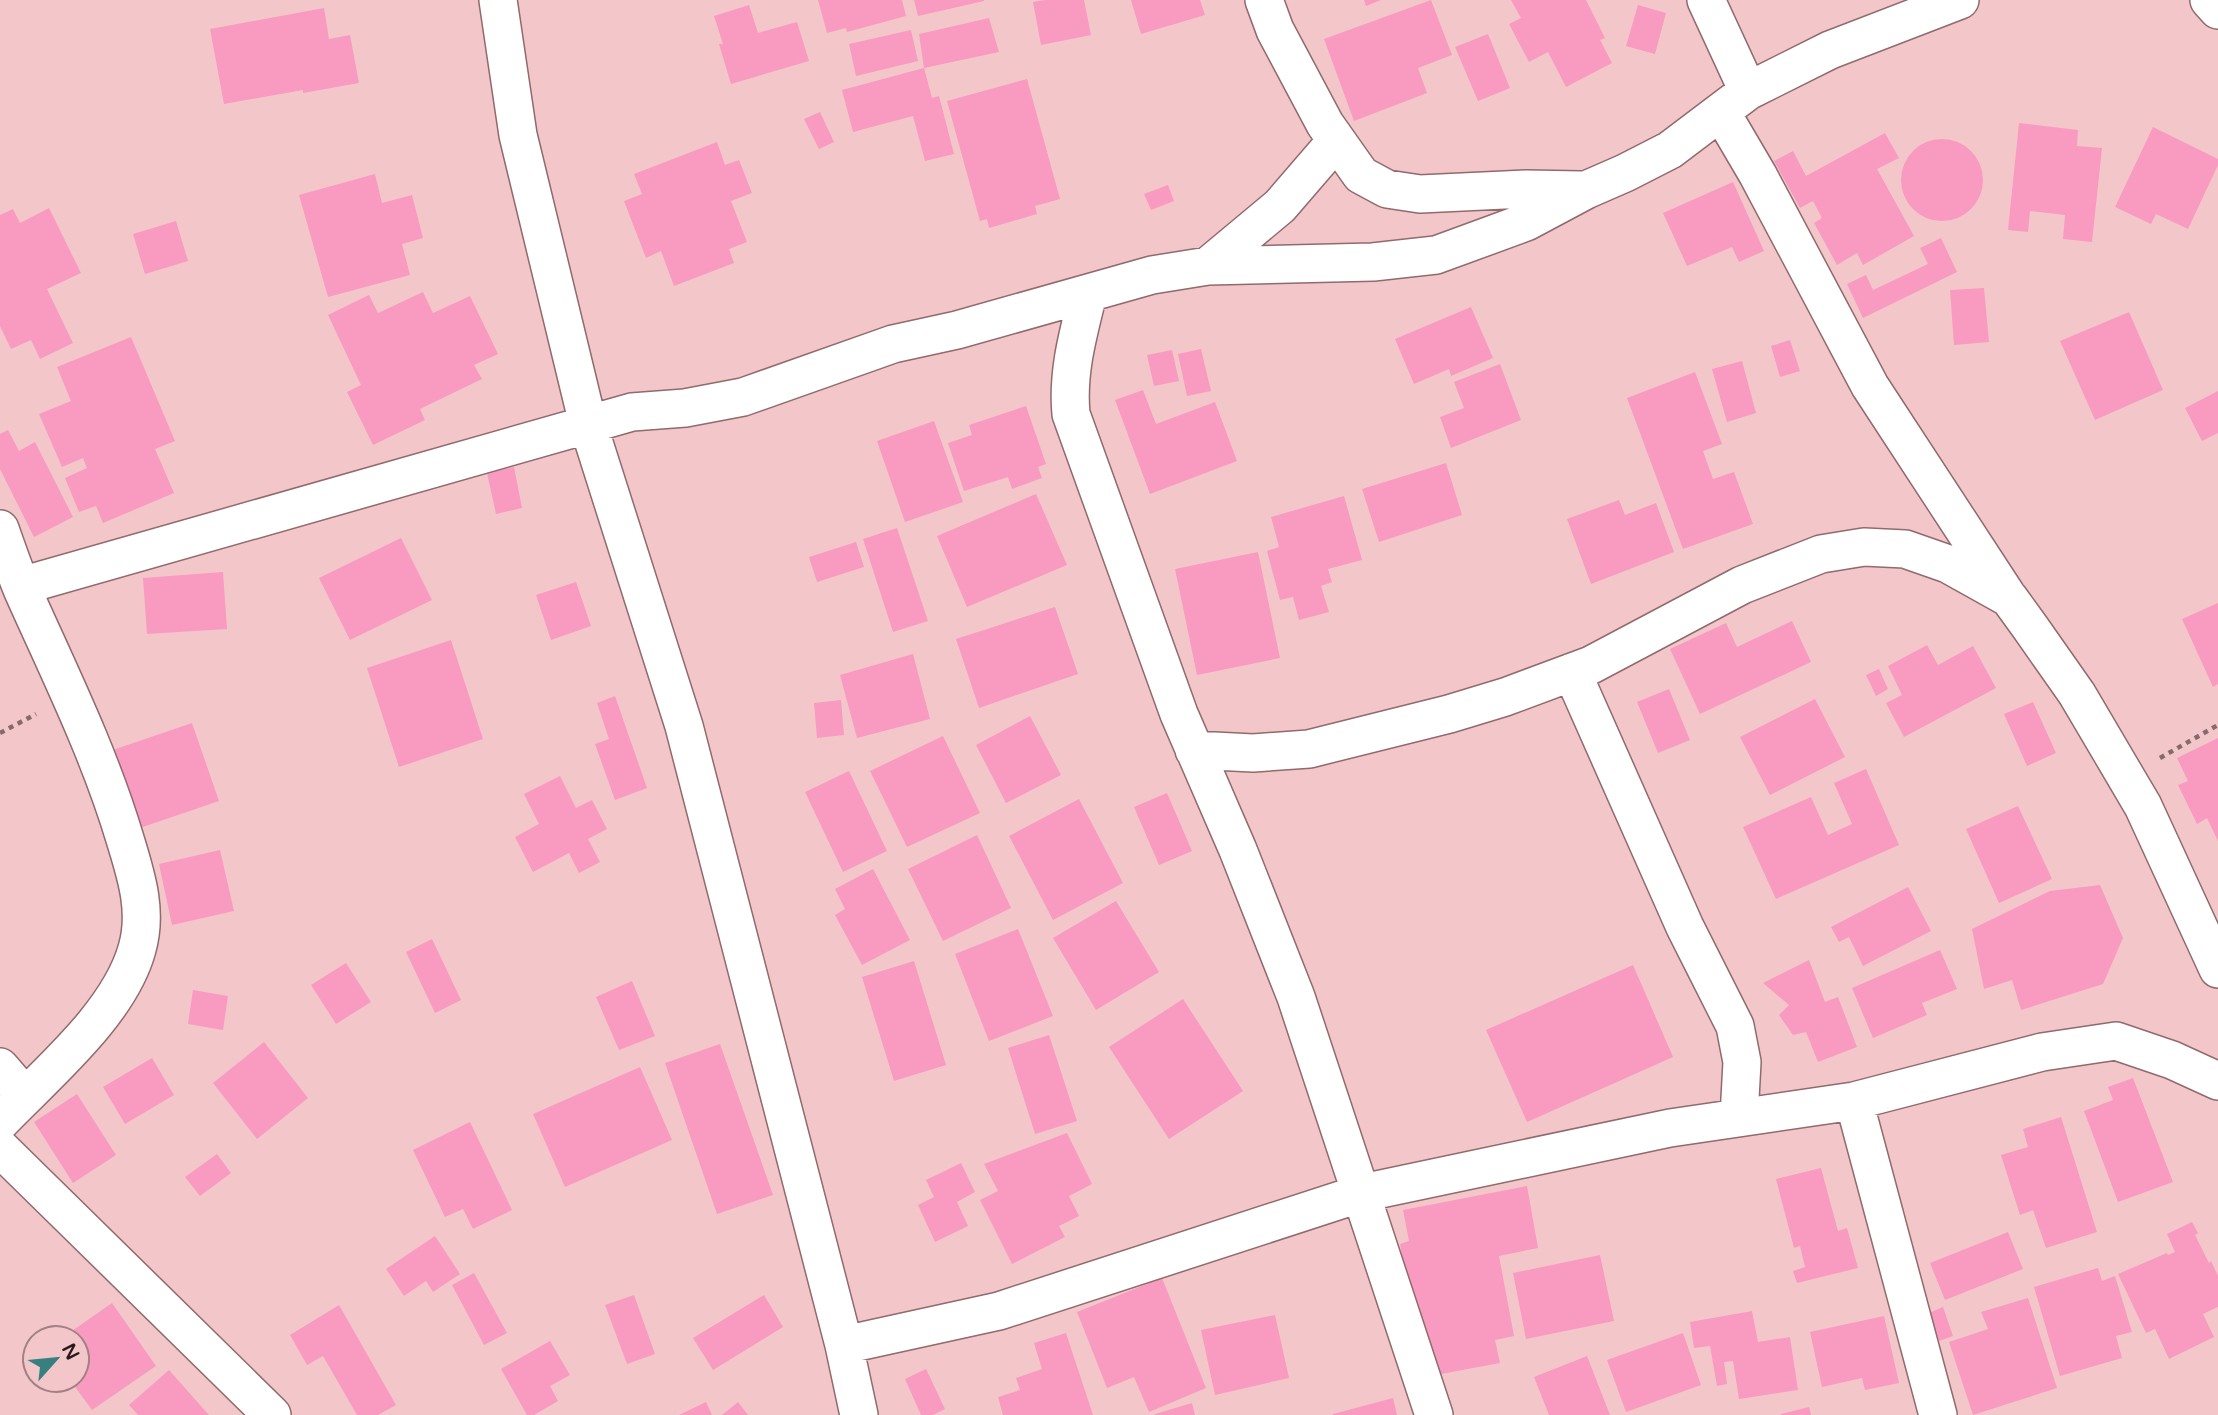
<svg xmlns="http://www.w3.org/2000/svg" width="2218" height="1415" viewBox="0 0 2218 1415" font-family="'Varela Round',sans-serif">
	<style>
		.building { fill: #f99ac1 }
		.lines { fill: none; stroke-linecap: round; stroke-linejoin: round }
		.minor-casing { stroke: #906a6c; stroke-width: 40 }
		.path { stroke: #876a6c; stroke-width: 4.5; stroke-dasharray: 5 5; stroke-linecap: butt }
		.minor { stroke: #fff; stroke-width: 37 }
	</style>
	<rect width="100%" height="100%" fill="#f3c7ca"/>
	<!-- building -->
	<path class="building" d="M 818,0 L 902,0 L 906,16 L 847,32 L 846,28 L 827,33 Z
		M 914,0 L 984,0 L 984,1 L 918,16 Z
		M 1045,0 L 1084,0 L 1091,35 L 1041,45 L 1033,2 Z
		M 1131,0 L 1200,0 L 1205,15 L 1141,34 Z
		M 1364,0 L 1381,0 L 1366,6 Z
		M 1431,0 L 1452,55 L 1418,68 L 1427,93 L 1354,121 L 1324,39 Z
		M 1511,0 L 1586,0 L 1605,38 L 1600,40 L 1612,63 L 1566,87 L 1548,52 L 1529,62 L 1509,24 L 1521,18 Z
		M 749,5 L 758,33 L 797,22 L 809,61 L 731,84 L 719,44 L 723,44 L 714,16 Z
		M 1638,5 L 1666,13 L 1655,54 L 1626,46 Z
		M 324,8 L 329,39 L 350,35 L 359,83 L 303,93 L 303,90 L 224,104 L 210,29 Z
		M 989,18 L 999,52 L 924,68 L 932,98 L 939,96 L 954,154 L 925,161 L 913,116 L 853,132 L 842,90 L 924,68 L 919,34 Z
		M 911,30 L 918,61 L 856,76 L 849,44 Z
		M 1488,34 L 1510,88 L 1478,101 L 1455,47 Z
		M 1027,79 L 1060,199 L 1035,206 L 1037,214 L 989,228 L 987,219 L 980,221 L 947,101 Z
		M 820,112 L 834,142 L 819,149 L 804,119 Z
		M 2019,123 L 2078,130 L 2077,146 L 2102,148 L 2092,242 L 2063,239 L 2065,215 L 2030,211 L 2028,232 L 2008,230 Z
		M 2153,127 L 2218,159 L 2218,165 L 2188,229 L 2156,214 L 2151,224 L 2115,207 Z
		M 1885,133 L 1899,158 L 1877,169 L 1914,236 L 1863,265 L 1857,253 L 1837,265 L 1814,223 L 1822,218 L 1813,201 L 1800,208 L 1774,161 L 1793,151 L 1806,176 Z
		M1901 180a41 41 0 1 1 82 0a41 41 0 1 1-82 0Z
		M 717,142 L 725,165 L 739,160 L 752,193 L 731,201 L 747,242 L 729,249 L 734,263 L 674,286 L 661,251 L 646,258 L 624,201 L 642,194 L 634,174 Z
		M 375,174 L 382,203 L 412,195 L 423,238 L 402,244 L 410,275 L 328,297 L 299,195 Z
		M 1733,182 L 1764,251 L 1739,262 L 1732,247 L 1687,266 L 1663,213 Z
		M 1168,185 L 1174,201 L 1151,210 L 1144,194 Z
		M 49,208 L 81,273 L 47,289 L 73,343 L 40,359 L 31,340 L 11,349 L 0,326 L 0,215 L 13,209 L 20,223 Z
		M 176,221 L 188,261 L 145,274 L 133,234 Z
		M 1941,238 L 1957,272 L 1863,318 L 1847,284 L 1866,275 L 1873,290 L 1928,264 L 1920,248 Z
		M 1984,288 L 1989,342 L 1954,345 L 1950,290 Z
		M 423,292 L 433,313 L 470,296 L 498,354 L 474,365 L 482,379 L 420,409 L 425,420 L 373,445 L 347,392 L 361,385 L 328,315 L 369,295 L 378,313 Z
		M 1471,307 L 1493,358 L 1451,376 L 1449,369 L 1414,384 L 1395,339 Z
		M 2129,312 L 2163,390 L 2095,420 L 2060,341 Z
		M 131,337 L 175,441 L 155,449 L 174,493 L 103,523 L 96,506 L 79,512 L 65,478 L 87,468 L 83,458 L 62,467 L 39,414 L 71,401 L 57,367 Z
		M 1790,340 L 1800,371 L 1780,377 L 1771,346 Z
		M 1201,349 L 1211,391 L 1187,396 L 1178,354 Z
		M 1172,350 L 1179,381 L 1154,386 L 1147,355 Z
		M 1742,361 L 1756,413 L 1727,422 L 1712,369 Z
		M 1500,364 L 1521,420 L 1451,448 L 1440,417 L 1464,408 L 1454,382 Z
		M 1695,372 L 1722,444 L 1703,451 L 1713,479 L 1734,472 L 1753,524 L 1683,549 L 1627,398 Z
		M 1143,390 L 1156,424 L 1215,402 L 1237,461 L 1150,494 L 1115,400 Z
		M 2218,391 L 2218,433 L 2202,441 L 2185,408 Z
		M 1026,406 L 1046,464 L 1038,467 L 1042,478 L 1012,489 L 1008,477 L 964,491 L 948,443 L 972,435 L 969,425 Z
		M 934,421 L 963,502 L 905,522 L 877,441 Z
		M 8,430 L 19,451 L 35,442 L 73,517 L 34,537 L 0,469 L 0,434 Z
		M 1446,463 L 1462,515 L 1379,542 L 1362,489 Z
		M 514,467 L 522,508 L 496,514 L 487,473 Z
		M 1036,494 L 1067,565 L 967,607 L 937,536 Z
		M 1344,496 L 1362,560 L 1328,569 L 1332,582 L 1321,586 L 1329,612 L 1299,620 L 1293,597 L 1280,600 L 1267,551 L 1279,547 L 1271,517 Z
		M 1619,500 L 1625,515 L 1656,503 L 1674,552 L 1591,584 L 1567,519 Z
		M 897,528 L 928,621 L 893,632 L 863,539 Z
		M 401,538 L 432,600 L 350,640 L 319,578 Z
		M 856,542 L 864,567 L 817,582 L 809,557 Z
		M 1258,552 L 1280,658 L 1197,675 L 1175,569 Z
		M 223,572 L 227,629 L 147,634 L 143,578 Z
		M 576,582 L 591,626 L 551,640 L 536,595 Z
		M 2218,603 L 2218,684 L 2213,687 L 2182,619 Z
		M 1055,607 L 1078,674 L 979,708 L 956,639 Z
		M 1792,621 L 1811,662 L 1700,714 L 1670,649 L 1726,623 L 1737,647 Z
		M 451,640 L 483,739 L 399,767 L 367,668 Z
		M 1927,645 L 1938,665 L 1973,646 L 1996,688 L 1904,737 L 1886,703 L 1902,695 L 1888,666 Z
		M 913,654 L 930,719 L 857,738 L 840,675 Z
		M 1879,669 L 1888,689 L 1876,696 L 1866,675 Z
		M 1669,689 L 1690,740 L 1658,753 L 1637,702 Z
		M 615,696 L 647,788 L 615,800 L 595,744 L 609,739 L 597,703 Z
		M 1815,699 L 1845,757 L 1770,795 L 1740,737 Z
		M 841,700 L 844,735 L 817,738 L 814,703 Z
		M 2033,702 L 2056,753 L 2027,766 L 2004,714 Z
		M 1030,716 L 1061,775 L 1006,803 L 976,745 Z
		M 192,723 L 219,801 L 131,831 L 104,753 Z
		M 943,736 L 980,813 L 907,847 L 870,771 Z
		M 2218,738 L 2218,841 L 2207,818 L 2197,824 L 2178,785 L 2188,781 L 2177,758 Z
		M 1866,769 L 1899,845 L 1776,899 L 1743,827 L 1811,797 L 1828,835 L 1852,824 L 1834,783 Z
		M 849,771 L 887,851 L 843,872 L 805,792 Z
		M 560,776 L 576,808 L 592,800 L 607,829 L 588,839 L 600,862 L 579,873 L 569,853 L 533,872 L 515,837 L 539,824 L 524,794 Z
		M 1167,793 L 1192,851 L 1159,865 L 1134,807 Z
		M 1079,799 L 1123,883 L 1053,920 L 1009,836 Z
		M 2018,806 L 2052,879 L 1999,903 L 1966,829 Z
		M 977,835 L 1011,908 L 943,941 L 908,869 Z
		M 220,850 L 234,911 L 172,925 L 159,864 Z
		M 873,869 L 910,940 L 862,965 L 835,915 L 845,909 L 835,889 Z
		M 2100,885 L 2123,938 L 2103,984 L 2021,1010 L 2012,980 L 1984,989 L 1972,929 L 2050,891 Z
		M 1908,887 L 1931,931 L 1863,966 L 1849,937 L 1839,942 L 1831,927 Z
		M 1116,901 L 1159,972 L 1096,1010 L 1053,938 Z
		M 1018,929 L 1053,1016 L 989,1041 L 955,954 Z
		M 432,939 L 461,1000 L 435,1013 L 406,952 Z
		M 1940,950 L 1957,989 L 1922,1003 L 1927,1015 L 1873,1038 L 1852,988 Z
		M 1809,960 L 1825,1002 L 1838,997 L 1857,1047 L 1818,1062 L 1806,1032 L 1793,1035 L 1779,1015 L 1789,1005 L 1763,983 Z
		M 914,961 L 946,1065 L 894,1081 L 862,977 Z
		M 346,963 L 371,1002 L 336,1024 L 311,985 Z
		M 1633,965 L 1673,1057 L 1527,1122 L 1486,1030 Z
		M 632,981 L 655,1036 L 619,1050 L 596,997 Z
		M 193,990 L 228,996 L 223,1030 L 188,1024 Z
		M 1183,999 L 1243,1091 L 1169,1139 L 1109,1047 Z
		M 1049,1035 L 1077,1121 L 1035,1134 L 1008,1048 Z
		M 264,1042 L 308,1098 L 257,1139 L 213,1083 Z
		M 720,1044 L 773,1195 L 717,1214 L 665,1063 Z
		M 152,1058 L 174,1095 L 125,1124 L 103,1087 Z
		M 640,1067 L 672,1140 L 565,1187 L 533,1114 Z
		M 2133,1078 L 2173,1182 L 2118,1202 L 2084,1111 L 2113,1100 L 2108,1087 Z
		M 77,1094 L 116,1155 L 73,1183 L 34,1122 Z
		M 2061,1117 L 2097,1232 L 2046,1248 L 2033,1210 L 2020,1215 L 2001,1155 L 2028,1147 L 2023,1129 Z
		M 470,1122 L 512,1210 L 473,1229 L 463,1209 L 445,1217 L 413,1150 Z
		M 1067,1133 L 1092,1184 L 1069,1196 L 1079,1216 L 1059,1226 L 1065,1237 L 1012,1264 L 980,1200 L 998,1191 L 984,1164 Z
		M 217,1154 L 231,1173 L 200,1196 L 185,1177 Z
		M 961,1163 L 975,1192 L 957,1202 L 968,1226 L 935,1242 L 918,1205 L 934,1197 L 926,1180 Z
		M 1821,1168 L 1838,1231 L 1847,1228 L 1858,1268 L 1797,1283 L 1793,1271 L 1805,1267 L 1800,1246 L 1794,1248 L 1776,1179 Z
		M 1527,1186 L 1538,1248 L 1499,1256 L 1514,1336 L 1495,1340 L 1500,1363 L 1425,1377 L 1400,1244 L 1409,1241 L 1403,1210 Z
		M 2192,1222 L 2198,1233 L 2195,1235 L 2209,1263 L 2211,1261 L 2218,1276 L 2218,1307 L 2203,1314 L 2214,1337 L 2169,1359 L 2155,1329 L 2146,1333 L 2118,1274 L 2167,1253 L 2168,1255 L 2175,1252 L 2167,1234 Z
		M 2008,1232 L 2023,1269 L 1945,1300 L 1930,1263 Z
		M 435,1236 L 460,1274 L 433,1292 L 426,1281 L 404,1296 L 386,1269 Z
		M 1600,1255 L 1614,1321 L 1526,1339 L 1513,1273 Z
		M 2098,1268 L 2102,1281 L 2115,1276 L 2132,1332 L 2116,1336 L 2122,1358 L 2060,1376 L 2034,1287 Z
		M 474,1273 L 507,1333 L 484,1345 L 452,1285 Z
		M 1162,1278 L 1206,1388 L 1149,1412 L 1134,1377 L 1107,1388 L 1077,1312 Z
		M 634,1295 L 655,1354 L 627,1364 L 605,1305 Z
		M 764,1295 L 783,1327 L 713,1370 L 693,1338 Z
		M 2028,1298 L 2057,1388 L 1973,1415 L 1949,1342 L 1988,1329 L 1981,1312 Z
		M 112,1303 L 156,1366 L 92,1410 L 70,1380 L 77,1380 L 77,1338 L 62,1338 Z
		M 339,1305 L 396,1405 L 378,1415 L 357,1415 L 323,1356 L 307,1365 L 290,1335 Z
		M 1943,1307 L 1953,1336 L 1939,1341 L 1929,1313 Z
		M 1752,1311 L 1758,1342 L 1790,1337 L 1798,1390 L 1739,1399 L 1733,1361 L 1724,1362 L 1727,1384 L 1717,1386 L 1710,1346 L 1694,1348 L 1690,1322 Z
		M 1275,1315 L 1289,1378 L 1215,1395 L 1201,1330 Z
		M 1884,1316 L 1899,1383 L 1865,1390 L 1862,1378 L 1822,1387 L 1810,1332 Z
		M 1066,1333 L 1093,1415 L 1003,1415 L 998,1397 L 1020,1390 L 1016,1378 L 1042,1369 L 1034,1343 Z
		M 1683,1333 L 1701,1385 L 1626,1412 L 1607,1360 Z
		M 550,1341 L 570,1375 L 550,1386 L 558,1401 L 534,1415 L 527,1415 L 501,1369 Z
		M 1587,1356 L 1610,1415 L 1549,1415 L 1534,1377 Z
		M 926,1369 L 945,1409 L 933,1415 L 921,1415 L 905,1379 Z
		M 169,1370 L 209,1415 L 138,1415 L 129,1405 Z
		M 1393,1398 L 1397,1415 L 1333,1415 L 1333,1414 Z
		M 706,1402 L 712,1415 L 679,1415 Z
		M 738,1402 L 748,1415 L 722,1415 Z
		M 1192,1403 L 1195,1415 L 1155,1415 L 1155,1414 Z
		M 1809,1407 L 1811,1415 L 1781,1415 L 1781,1414 Z"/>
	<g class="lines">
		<defs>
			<path id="minor" d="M 498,0 L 518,135 L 588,424 L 684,726 L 844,1345 L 859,1415
				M 1264,0 L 1275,30 L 1325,124 L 1361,175 L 1387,189 L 1420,194 L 1526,189 L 1581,190
				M 1706,0 L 1748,91
				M 2209,0 L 2218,10
				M 1721,112 L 1758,175 L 1870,386 L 2006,594
				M 1208,266 L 1280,206 L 1336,141
				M 1088,294 C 1078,334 1067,373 1071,414 L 1179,714 L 1238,850 L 1296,997 L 1434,1415
				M 0,529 C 7,549 14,569 22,589 C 59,672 99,752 125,839 C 136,875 148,911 137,949 C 119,1014 46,1074 0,1122
				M 21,586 L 632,412 L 685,408 L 743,397 L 893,344 L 957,330 L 1152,275 L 1208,266 L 1373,262 L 1436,255 L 1526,222 L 1586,190 L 1625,173 L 1670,150 L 1748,91 L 1830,50 L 1960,0
				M 1572,672 L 1685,927 L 1735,1026 L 1742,1062 L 1739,1117
				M 1194,750 L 1253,753 L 1309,749 L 1449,714 L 1505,697 L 1591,665 L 1742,585 L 1821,554 L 1864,547 L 1905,549 L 1948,564 L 2009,598 L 2030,627 L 2077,694 L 2143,806 L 2218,969
				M 0,1067 L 25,1096
				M 1854,1101 L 1938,1415
				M 0,1148 L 272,1415
				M 844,1345 L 999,1311 L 1362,1193 L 1670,1128 L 1854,1101 L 2042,1052 L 2116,1041 L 2172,1060 L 2218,1081"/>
		</defs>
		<!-- minor casing -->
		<use href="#minor" class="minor-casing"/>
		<!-- path -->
		<path class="path" d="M 0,733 L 36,714
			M 2160,758 L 2218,725"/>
		<!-- minor -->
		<use href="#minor" class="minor"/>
	</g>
	<!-- north arrow -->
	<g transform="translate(56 1359) rotate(63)"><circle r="33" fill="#f3c7ca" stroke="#a28184" stroke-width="2"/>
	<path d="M0-5L12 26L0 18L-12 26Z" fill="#37807f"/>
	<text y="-10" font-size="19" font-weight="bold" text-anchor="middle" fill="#28191a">N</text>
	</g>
</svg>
